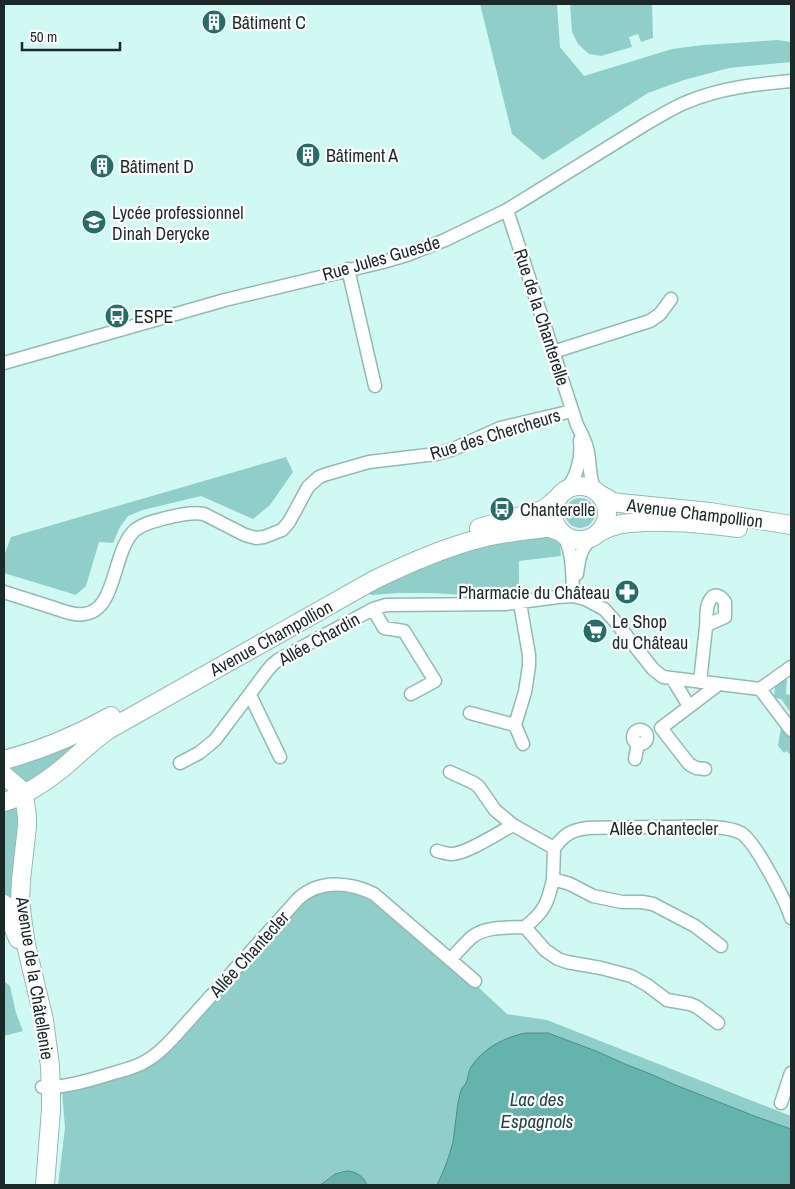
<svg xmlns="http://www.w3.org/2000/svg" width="795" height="1189" viewBox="0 0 795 1189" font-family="'Archivo Narrow',sans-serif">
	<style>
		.green { fill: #90cfc9 }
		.water { fill: #64b4ad; stroke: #4e8b85 }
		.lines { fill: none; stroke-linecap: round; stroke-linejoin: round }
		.street-casing { stroke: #93b9b5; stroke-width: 15 }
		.secondary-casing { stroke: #93b9b5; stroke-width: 20 }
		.street { stroke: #fff; stroke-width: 12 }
		.secondary { stroke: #fff; stroke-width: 18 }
		.labels { text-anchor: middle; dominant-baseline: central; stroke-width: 4.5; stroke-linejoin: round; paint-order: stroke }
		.poi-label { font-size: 18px; fill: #1b2a29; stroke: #fff; text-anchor: start }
		.street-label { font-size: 18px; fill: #1b2a29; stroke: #fff }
		.water-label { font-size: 19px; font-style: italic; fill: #204643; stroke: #fff }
	</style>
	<rect width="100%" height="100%" fill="#d1f9f4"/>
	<!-- green -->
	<path class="green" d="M 480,4 L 504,4 L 504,5 L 527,4 L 557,4 L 560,47 L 584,76 L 672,49 L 703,45 L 778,40 L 791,42 L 791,62 L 729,68 L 684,80 L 648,93 L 543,160 L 512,134 Z
		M 570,4 L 652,4 L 653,38 L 641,42 L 638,34 L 629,37 L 632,47 L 601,56 L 589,54 L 578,44 L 572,32 Z
		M 286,457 L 293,472 L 270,505 L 253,519 L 201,496 L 143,510 L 128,516 L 120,527 L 113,543 L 99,542 L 86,586 L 76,595 L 4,573 L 4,556 L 11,537 Z
		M565 513a15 15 0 1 1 30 0a15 15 0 1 1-30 0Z
		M 531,534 L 556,537 L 560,546 L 561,556 L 519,561 L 519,590 L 480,596 L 431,593 L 399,593 L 372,595 L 367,593 L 437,560 L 500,540 Z
		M 783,678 L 787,679 L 786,694 L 791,695 L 791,713 L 781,699 L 774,698 L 774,697 L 775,686 Z
		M 100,727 L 24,788 L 8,768 L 38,757 Z
		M 781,727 L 791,739 L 791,756 L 787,751 L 784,753 L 778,746 Z
		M 18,806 L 21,809 L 15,908 L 4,897 L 4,810 Z
		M 342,878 L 366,882 L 507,1014 L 547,1020 L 791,1116 L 791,1129 L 757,1117 L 673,1084 L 653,1075 L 625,1064 L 596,1051 L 548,1033 L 526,1033 L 503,1040 L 492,1047 L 481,1055 L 470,1069 L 465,1085 L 450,1154 L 446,1166 L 437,1185 L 367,1185 C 362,1175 352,1170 340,1172 C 333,1173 325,1181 320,1185 L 58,1185 L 65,1128 L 61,1079 L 98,1073 L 161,1056 L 323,882 Z
		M 5,982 L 10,986 L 16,1013 L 23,1031 L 4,1036 L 4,983 Z"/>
	<!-- water -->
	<path class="water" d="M 526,1033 L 548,1033 L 596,1051 L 625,1064 L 653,1075 L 673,1084 L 757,1117 L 791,1129 L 791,1185 L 437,1185 C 444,1171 449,1157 453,1142 C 455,1129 456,1116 458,1103 C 459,1099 460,1092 462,1088 C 463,1087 464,1086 465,1085 C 468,1080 468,1072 471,1067 C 483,1048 505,1037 526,1033 Z
		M 346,1171 C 356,1171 363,1176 367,1185 L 320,1185 L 335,1174 Z"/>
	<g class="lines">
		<defs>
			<path id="street" d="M 507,210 L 577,425 C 581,433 585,440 587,448 C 591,463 588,475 595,491
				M 348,269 L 375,386
				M 553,352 L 650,321 L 660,314 L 671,299
				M 4,363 L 225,300 L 383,262 L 407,255 L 445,240 L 507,210 L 649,122 C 662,115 674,107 687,102 C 720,88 756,84 791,81
				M 564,492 C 577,478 582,458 580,440
				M 563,535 C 574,553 572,576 573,596
				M 577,574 C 579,559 580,549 592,538
				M 4,592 C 20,597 35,602 51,607 C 61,610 73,616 84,614 C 117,611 112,551 135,530 C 144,523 155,521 166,518 C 179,515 191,512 204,514 L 245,535 L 256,538 L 264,537 L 282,530 L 289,522 L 308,487 L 319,477 L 327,474 L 369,462 L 436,454 L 451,450 L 500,428 L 572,411
				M 520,603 L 529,655 L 529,666 L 525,692 L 515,725 L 523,744
				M 373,609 L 384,628 L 404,631 L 435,681 L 411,694
				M 672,678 L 689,706
				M 700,682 C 702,664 704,645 706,627 C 707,619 705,607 710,600 C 714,592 721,596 725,602 L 725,617 L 707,625
				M 760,689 L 791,730
				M 250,695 L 280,757
				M 470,713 L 515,725
				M633 737a7 7 0 1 1 14 0a7 7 0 1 1-14 0Z
				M 635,759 L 638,743
				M 180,763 L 199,753 L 215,740 L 267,671 L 272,665 L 278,660 L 373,609 L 386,605 L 505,604 L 558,597 L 573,596 L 585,599 L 604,609 L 614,620 L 653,669 L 663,677 L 760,689 L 791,667
				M 705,769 L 696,768 L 689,764 L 661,728 L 719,684
				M 450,772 L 474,783 L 479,787 L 495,810 L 513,825
				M 554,848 C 565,834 571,830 588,828 C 615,827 642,827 669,827 C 687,827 725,824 741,833 C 755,841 786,901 791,918
				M 437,851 C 442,852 447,854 452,854 C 466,854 500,832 513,825 L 554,848 L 553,879
				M 525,927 C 544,912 548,903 553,879 L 570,884 L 593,896 L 622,902 L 642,902 L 653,904 L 695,926 L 721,946
				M 450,960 C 457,953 464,944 472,937 C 486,926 508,928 525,927 L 545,950 L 558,959 L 567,962 L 601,968 L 631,976 L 647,985 L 667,1000 L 690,1004 L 697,1007 L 718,1023
				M 42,1087 C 67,1088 93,1079 117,1072 C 127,1069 137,1067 146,1061 C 157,1055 166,1046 175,1036 L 298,899 C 319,879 350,882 374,894 L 475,981
				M 781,1103 L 791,1073"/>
			<path id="secondary" d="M553 513a27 27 0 1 1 54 0a27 27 0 1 1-54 0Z
				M 601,495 L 613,502 L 620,503 L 710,512 L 791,525
				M 479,528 L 542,510 L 548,506 L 559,497
				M 600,532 C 615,523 629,523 645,522 C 676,521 707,524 738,528
				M 4,760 C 42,750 77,735 111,716
				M 4,775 L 19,788 L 25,802 L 27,817 L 27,826 L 21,880 L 20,901 L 23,925 L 26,945 L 44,1020 L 50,1066 L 51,1094 L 51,1110 L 45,1185
				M 4,802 C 26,795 47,781 65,766 C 79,754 92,741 108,730 L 374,580 C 409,563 445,547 482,538 C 502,533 523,531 544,528 L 550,528 L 561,532
				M 4,904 L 18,939"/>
		</defs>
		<!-- street casing -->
		<use href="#street" class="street-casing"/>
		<!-- secondary casing -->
		<use href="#secondary" class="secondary-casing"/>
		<!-- street -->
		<use href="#street" class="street"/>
		<!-- secondary -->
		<use href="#secondary" class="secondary"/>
	</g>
	<!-- icons -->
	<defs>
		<symbol id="building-disc" viewBox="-11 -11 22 22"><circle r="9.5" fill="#246e69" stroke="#fff"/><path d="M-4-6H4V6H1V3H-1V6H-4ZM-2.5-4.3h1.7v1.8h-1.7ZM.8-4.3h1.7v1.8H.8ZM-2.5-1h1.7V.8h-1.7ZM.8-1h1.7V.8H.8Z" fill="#fff"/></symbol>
		<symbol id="school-disc" viewBox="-11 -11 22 22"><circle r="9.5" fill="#246e69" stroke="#fff"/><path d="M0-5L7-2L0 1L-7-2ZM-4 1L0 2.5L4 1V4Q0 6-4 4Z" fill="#fff"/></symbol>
		<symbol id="bus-disc" viewBox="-11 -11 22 22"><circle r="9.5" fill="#246e69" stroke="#fff"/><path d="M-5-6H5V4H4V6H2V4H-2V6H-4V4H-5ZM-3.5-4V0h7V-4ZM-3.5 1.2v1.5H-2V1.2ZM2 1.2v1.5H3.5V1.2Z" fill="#fff"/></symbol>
		<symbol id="pharmacy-disc" viewBox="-11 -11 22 22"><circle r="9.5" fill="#246e69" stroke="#fff"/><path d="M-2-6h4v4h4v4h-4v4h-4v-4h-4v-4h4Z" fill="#fff"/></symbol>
		<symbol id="supermarket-disc" viewBox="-11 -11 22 22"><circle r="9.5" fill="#246e69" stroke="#fff"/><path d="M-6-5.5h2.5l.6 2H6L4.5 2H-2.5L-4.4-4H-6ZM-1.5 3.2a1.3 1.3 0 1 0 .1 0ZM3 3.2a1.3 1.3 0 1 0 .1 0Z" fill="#fff"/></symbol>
	</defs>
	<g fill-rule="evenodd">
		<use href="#building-disc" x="200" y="8" width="28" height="28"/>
		<use href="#building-disc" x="294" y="141" width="28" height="28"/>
		<use href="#building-disc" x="88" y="152" width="28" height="28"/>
		<use href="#school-disc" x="80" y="208" width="28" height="28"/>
		<use href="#bus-disc" x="103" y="302" width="28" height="28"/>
		<use href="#bus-disc" x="488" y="495" width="28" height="28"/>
		<use href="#pharmacy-disc" x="613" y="578" width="28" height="28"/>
		<use href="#supermarket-disc" x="581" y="617" width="28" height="28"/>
	</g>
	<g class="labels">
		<!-- poi labels -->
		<g class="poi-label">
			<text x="232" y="22">Bâtiment C</text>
			<text x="326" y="155">Bâtiment A</text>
			<text x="120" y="166">Bâtiment D</text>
			<text x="112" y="212">Lycée professionnel<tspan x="112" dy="21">Dinah Derycke</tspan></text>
			<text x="134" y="316">ESPE</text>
			<text x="520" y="509">Chanterelle</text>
			<text x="610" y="592" text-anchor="end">Pharmacie du Château</text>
			<text x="612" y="621">Le Shop<tspan x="612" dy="21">du Château</tspan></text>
		</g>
		<!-- street labels -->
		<g class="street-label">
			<text transform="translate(381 258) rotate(-16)">Rue Jules Guesde</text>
			<text transform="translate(542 317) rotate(72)">Rue de la Chanterelle</text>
			<text transform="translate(495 434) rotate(-17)">Rue des Chercheurs</text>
			<text transform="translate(695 513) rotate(7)">Avenue Champollion</text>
			<text transform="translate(271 638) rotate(-29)">Avenue Champollion</text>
			<text transform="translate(319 639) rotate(-29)">Allée Chardin</text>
			<text x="664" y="828">Allée Chantecler</text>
			<text transform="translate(249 954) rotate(-48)">Allée Chantecler</text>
			<text transform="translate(35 978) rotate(81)">Avenue de la Châtellenie</text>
		</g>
		<!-- water labels -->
		<g class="water-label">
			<text x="537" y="1099">Lac des<tspan x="537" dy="22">Espagnols</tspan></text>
		</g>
	</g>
	<!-- border -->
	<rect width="795" height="1189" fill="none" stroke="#1b2a29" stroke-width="10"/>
	<!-- scale -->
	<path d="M22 42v8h98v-8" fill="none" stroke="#1b2a29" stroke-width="2.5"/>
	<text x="30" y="42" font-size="15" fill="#1b2a29" stroke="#ffffff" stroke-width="4" paint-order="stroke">50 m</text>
</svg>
